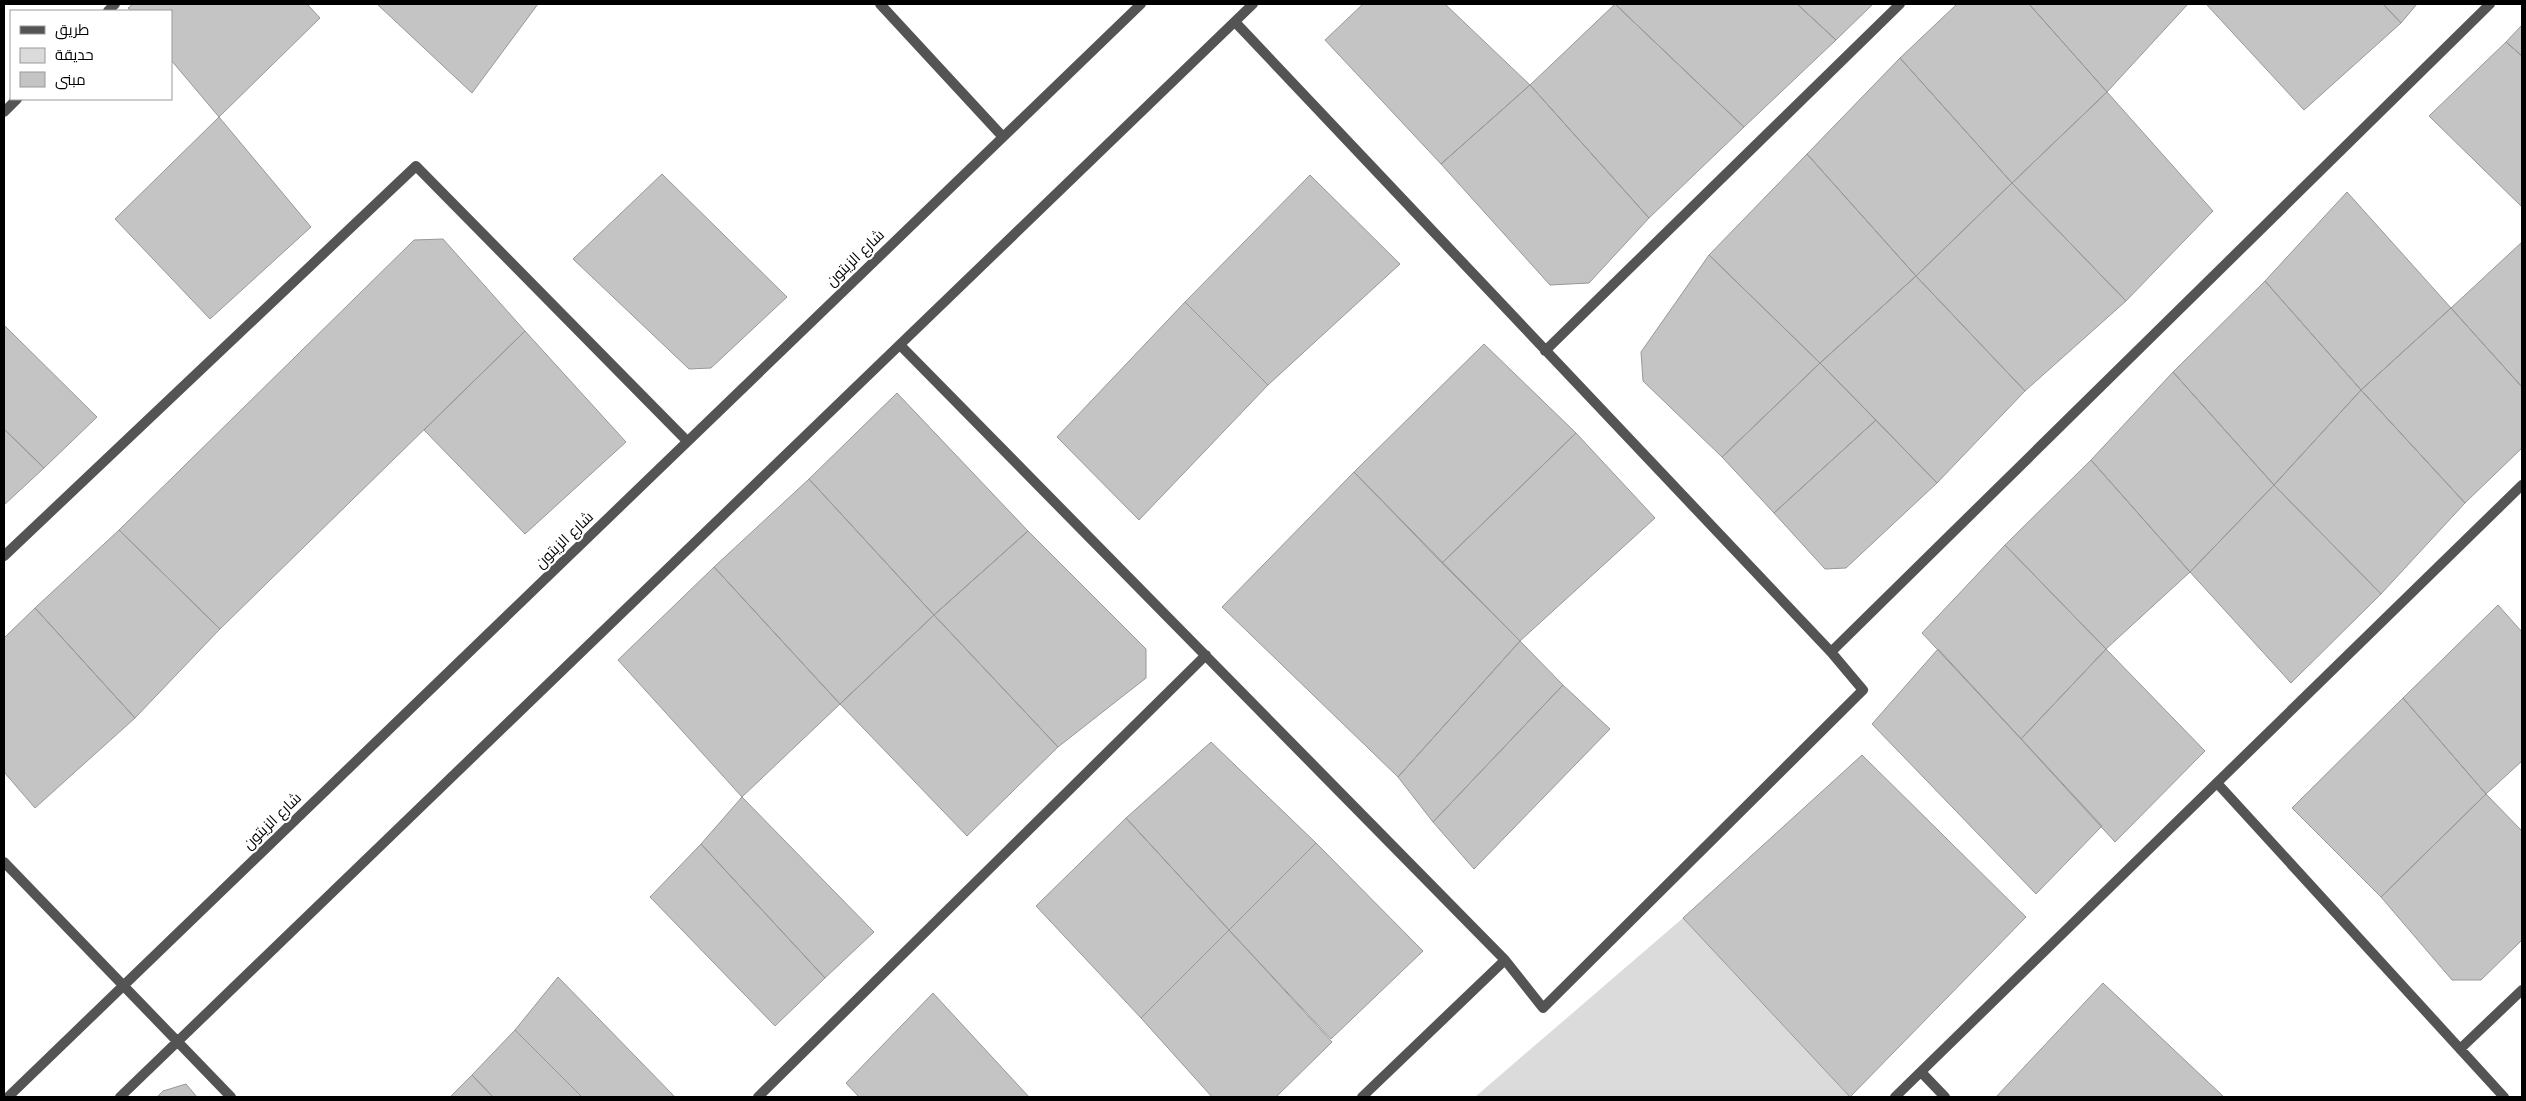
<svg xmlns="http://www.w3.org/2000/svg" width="2526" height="1101" viewBox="0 0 2526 1101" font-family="'Varela Round',Cairo,sans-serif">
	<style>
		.green { fill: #dbdbdb }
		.building { fill: #c4c4c4; stroke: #989898 }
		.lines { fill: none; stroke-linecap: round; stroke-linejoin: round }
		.minor { stroke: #545454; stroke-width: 10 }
		.labels { text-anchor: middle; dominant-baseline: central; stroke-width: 4.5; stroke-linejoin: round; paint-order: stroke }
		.street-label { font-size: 15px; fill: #000; stroke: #fff }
	</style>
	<rect width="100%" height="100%" fill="#fff"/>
	<!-- green -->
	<path class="green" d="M 1683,918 L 1850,1097 L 1475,1097 Z"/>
	<!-- building -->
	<path class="building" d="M 133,4 L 307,4 L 320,18 L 219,117 L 171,60 L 171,11 L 131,11 L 128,8 Z
		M 377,4 L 538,4 L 472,93 Z
		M 1363,4 L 1445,4 L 1530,85 L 1441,164 L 1325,40 Z
		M 1615,4 L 1744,127 L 1649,218 L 1530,85 Z
		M 1615,4 L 1797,4 L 1836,40 L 1744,127 Z
		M 1797,4 L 1873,4 L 1836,40 Z
		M 1957,4 L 2029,4 L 2107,92 L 2012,183 L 1900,58 Z
		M 2029,4 L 2188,4 L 2107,92 Z
		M 2206,4 L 2383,4 L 2401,23 L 2304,110 Z
		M 2383,4 L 2417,4 L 2401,23 Z
		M 2522,25 L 2522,56 L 2506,42 Z
		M 2506,42 L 2522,56 L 2522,207 L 2429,116 Z
		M 1900,58 L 2012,183 L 1916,276 L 1807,154 Z
		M 1530,85 L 1649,218 L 1589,283 L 1550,285 L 1441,164 Z
		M 2107,92 L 2213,211 L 2126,301 L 2012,183 Z
		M 219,117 L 311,227 L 210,319 L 115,219 Z
		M 1807,154 L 1916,276 L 1820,363 L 1709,255 Z
		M 662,174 L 787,297 L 711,368 L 689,369 L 573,259 Z
		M 1310,175 L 1400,264 L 1268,385 L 1185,302 Z
		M 2012,183 L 2126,301 L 2025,391 L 1916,276 Z
		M 2347,192 L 2451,308 L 2361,390 L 2265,281 Z
		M 443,239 L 525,331 L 220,629 L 119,530 L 414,240 Z
		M 2522,242 L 2522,387 L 2451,308 Z
		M 1709,255 L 1820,363 L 1722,457 L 1643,381 L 1641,352 Z
		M 1916,276 L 2025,391 L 1937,483 L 1820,363 Z
		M 2265,281 L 2361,390 L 2274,485 L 2173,372 Z
		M 1185,302 L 1268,385 L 1139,520 L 1057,437 Z
		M 2451,308 L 2522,387 L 2522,448 L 2465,503 L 2361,390 Z
		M 4,325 L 97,417 L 44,468 L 4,429 Z
		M 525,331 L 626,442 L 525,534 L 424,430 Z
		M 1484,344 L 1576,433 L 1442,563 L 1354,472 Z
		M 1820,363 L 1876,420 L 1774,513 L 1722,457 Z
		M 2173,372 L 2274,485 L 2190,572 L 2091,460 Z
		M 2361,390 L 2465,503 L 2381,594 L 2274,485 Z
		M 897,393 L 1028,531 L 934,615 L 809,479 Z
		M 1876,420 L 1937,483 L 1846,568 L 1825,569 L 1774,513 Z
		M 4,429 L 44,468 L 4,505 Z
		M 1576,433 L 1655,518 L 1520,641 L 1442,563 Z
		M 2091,460 L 2190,572 L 2106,649 L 2005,545 Z
		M 1354,472 L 1520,641 L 1398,777 L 1222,607 Z
		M 809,479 L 934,615 L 840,704 L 714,567 Z
		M 2274,485 L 2381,594 L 2291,683 L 2190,572 Z
		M 119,530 L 220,629 L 135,718 L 35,608 Z
		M 1028,531 L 1146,649 L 1146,678 L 1058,747 L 934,615 Z
		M 2005,545 L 2106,649 L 2021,739 L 1922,633 Z
		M 714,567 L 840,704 L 742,797 L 618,660 Z
		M 2498,605 L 2522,632 L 2522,761 L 2486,794 L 2403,698 Z
		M 35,608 L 135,718 L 35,808 L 4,772 L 4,638 Z
		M 934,615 L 1058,747 L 967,836 L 840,704 Z
		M 1520,641 L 1563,685 L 1433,822 L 1398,777 Z
		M 1938,649 L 2102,826 L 2036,894 L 1872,724 Z
		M 2106,649 L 2205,751 L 2115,842 L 2021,739 Z
		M 1563,685 L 1610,729 L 1474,869 L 1433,822 Z
		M 2403,698 L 2486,794 L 2381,897 L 2292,808 Z
		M 1211,742 L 1316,843 L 1229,930 L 1126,818 Z
		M 1862,755 L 2026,917 L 1850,1097 L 1683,918 Z
		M 2486,794 L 2522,831 L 2522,940 L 2481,980 L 2452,980 L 2381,897 Z
		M 742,797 L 874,932 L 825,978 L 701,844 Z
		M 1126,818 L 1229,930 L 1141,1018 L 1036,906 Z
		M 1316,843 L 1423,951 L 1331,1039 L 1229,930 Z
		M 701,844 L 825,978 L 775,1026 L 650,897 Z
		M 1229,930 L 1332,1042 L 1276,1097 L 1212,1097 L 1141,1018 Z
		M 558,977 L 675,1097 L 582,1097 L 515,1030 Z
		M 2103,983 L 2224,1097 L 1996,1097 Z
		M 933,993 L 1029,1097 L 859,1097 L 846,1083 Z
		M 515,1030 L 582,1097 L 493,1097 L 472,1075 Z
		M 472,1075 L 493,1097 L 450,1097 Z
		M 186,1084 L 197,1097 L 157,1097 L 163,1091 Z"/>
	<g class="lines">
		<!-- minor -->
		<path class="minor" d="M 880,4 L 1003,137
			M 108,11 L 115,4
			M 1236,23 L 1831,652 L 2490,4
			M 4,112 L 17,99
			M 901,346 L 1505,960 L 1362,1097
			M 1545,351 L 1900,4
			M 4,556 L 416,166 L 687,441
			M 2217,783 L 2504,1097
			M 4,862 L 231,1097
			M 1505,960 L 1543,1008 L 1863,690 L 1831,652
			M 2460,1049 L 2522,990
			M 1921,1072 L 1945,1097
			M 8,1097 L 1141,4
			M 120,1097 L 1253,4
			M 758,1097 L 1206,655
			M 1895,1097 L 2522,485"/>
	</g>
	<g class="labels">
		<!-- street labels -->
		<g class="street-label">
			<text transform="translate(855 258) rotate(-44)">شارع الزيتون</text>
			<text transform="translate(564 540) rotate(-44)">شارع الزيتون</text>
			<text transform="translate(272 821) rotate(-44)">شارع الزيتون</text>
		</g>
	</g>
	<!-- border -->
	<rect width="2526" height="1101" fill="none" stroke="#000000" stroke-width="10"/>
	<!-- legend -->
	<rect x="10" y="10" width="162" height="90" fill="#ffffff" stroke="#999999"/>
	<rect x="20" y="26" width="25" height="8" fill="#545454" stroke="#999999"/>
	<text x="55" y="35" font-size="15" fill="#000000">طريق</text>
	<rect x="20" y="48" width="25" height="15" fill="#dbdbdb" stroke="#999999"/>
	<text x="55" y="60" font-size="15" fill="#000000">حديقة</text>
	<rect x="20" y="72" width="25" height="15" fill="#c4c4c4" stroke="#999999"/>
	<text x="55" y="85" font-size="15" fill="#000000">مبنى</text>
</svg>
